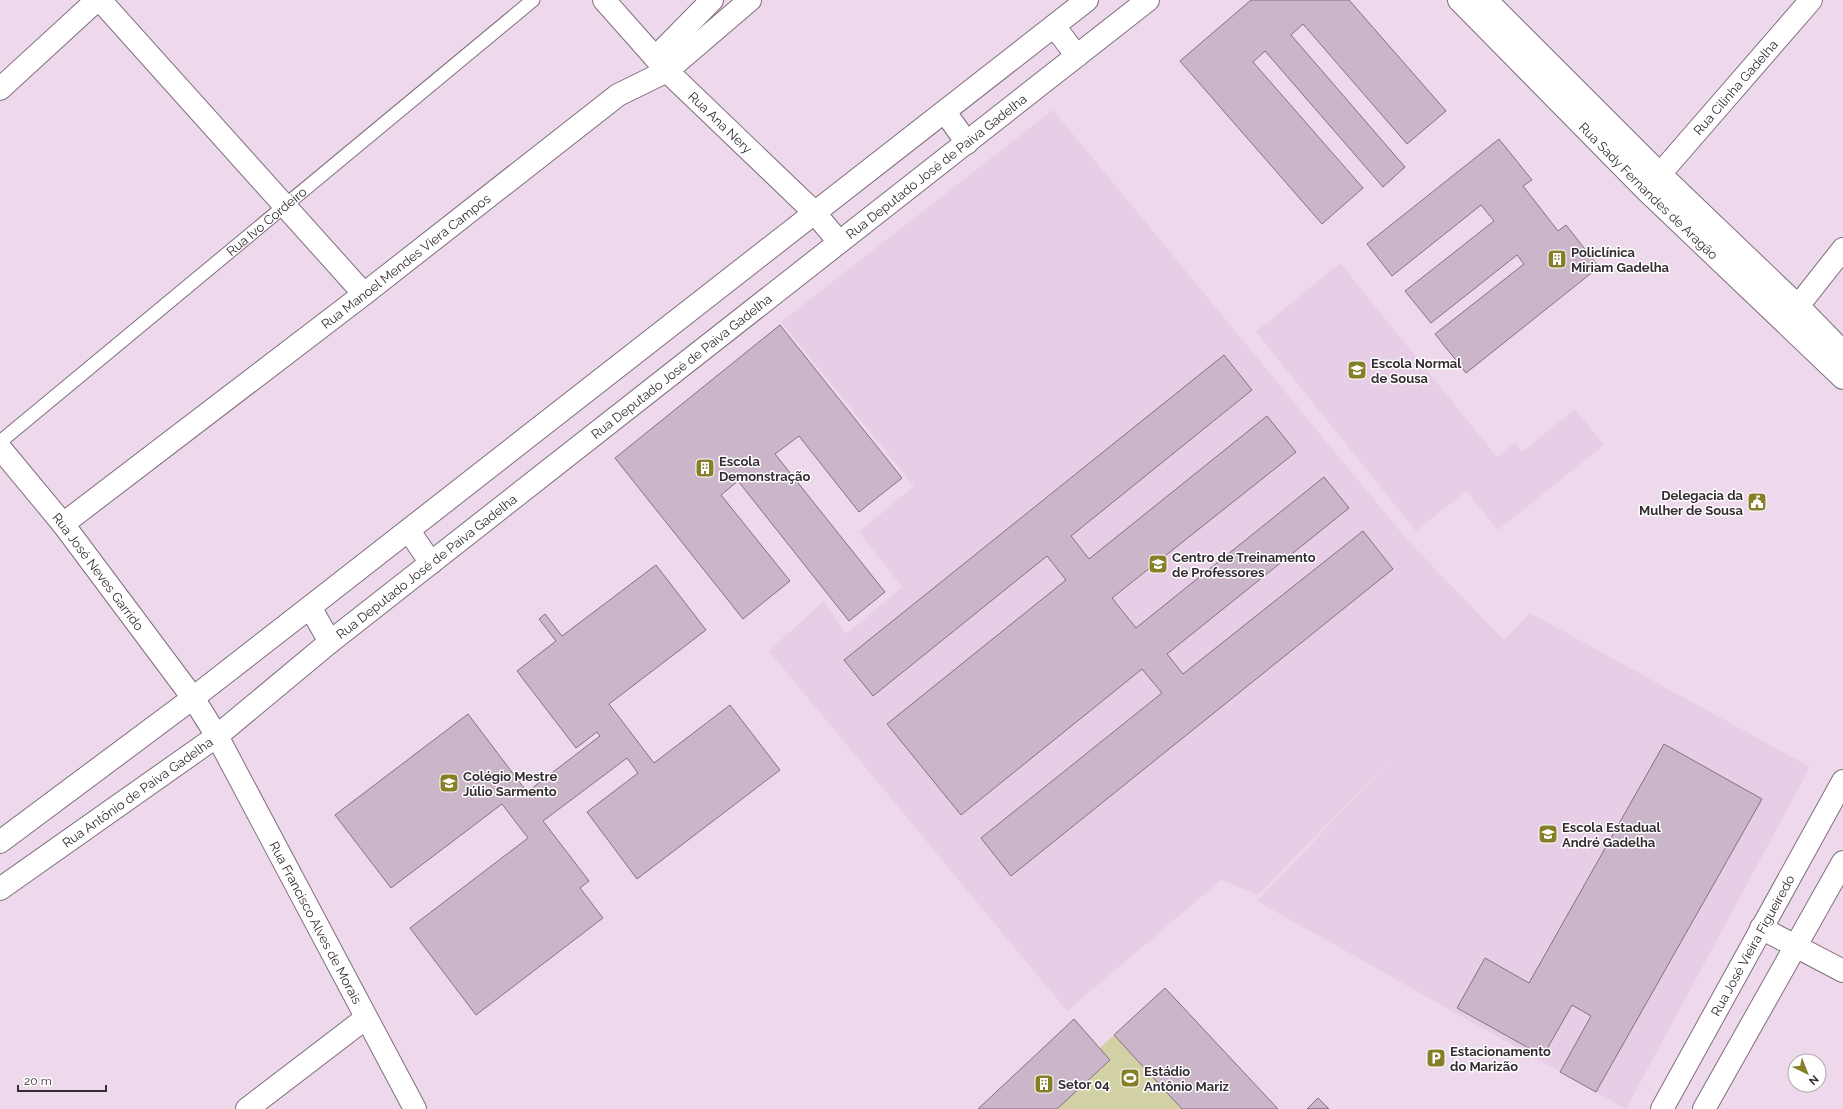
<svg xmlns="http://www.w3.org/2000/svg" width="1843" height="1109" viewBox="0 0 1843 1109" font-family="Raleway,sans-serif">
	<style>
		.built { fill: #e7cde5 }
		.green { fill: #d2d1a5 }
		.building { fill: #cab6c8; stroke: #837181 }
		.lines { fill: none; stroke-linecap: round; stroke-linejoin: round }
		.lane-casing { stroke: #806e7e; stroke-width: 15 }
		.street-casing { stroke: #806e7e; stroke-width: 24 }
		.secondary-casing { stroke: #806e7e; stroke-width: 24 }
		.lane { stroke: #fff; stroke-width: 13 }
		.street { stroke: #fff; stroke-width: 22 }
		.secondary { stroke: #fff; stroke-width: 22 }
		.labels { text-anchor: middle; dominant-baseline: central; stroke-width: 3; stroke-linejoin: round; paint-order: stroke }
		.street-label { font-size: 13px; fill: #342c33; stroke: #fff }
		.poi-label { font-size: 13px; font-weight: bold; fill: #342c33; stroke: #fff; text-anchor: start }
	</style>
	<rect width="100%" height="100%" fill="#edd9eb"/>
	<!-- built -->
	<path class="built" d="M 1053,110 L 1409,542 L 1504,640 L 1530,613 L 1810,767 L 1626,1109 L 1257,901 L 1402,748 L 1258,895 L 1221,880 L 1067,1011 L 769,651 L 824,601 L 846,634 L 902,587 L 859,532 L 914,486 L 781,322 Z
		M 1340,263 L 1497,457 L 1515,443 L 1522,452 L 1575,409 L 1604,445 L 1498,530 L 1466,491 L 1416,531 L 1256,332 Z"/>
	<!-- green -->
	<path class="green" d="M 1165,988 L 1278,1109 L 978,1109 L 1074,1019 L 1100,1048 Z"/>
	<!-- building -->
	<path class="building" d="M 1251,0 L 1349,0 L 1446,111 L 1407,144 L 1303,24 L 1291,35 L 1405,167 L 1383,187 L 1265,51 L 1253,62 L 1363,188 L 1322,224 L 1180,61 Z
		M 1499,139 L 1532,180 L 1523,186 L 1558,231 L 1566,225 L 1599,267 L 1466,373 L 1435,334 L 1524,264 L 1517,255 L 1431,323 L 1405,291 L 1494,221 L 1481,205 L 1392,276 L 1367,244 Z
		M 780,325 L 902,478 L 859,512 L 799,436 L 775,454 L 885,592 L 849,621 L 738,481 L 721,495 L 790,581 L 743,619 L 615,458 Z
		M 1224,355 L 1252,390 L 1071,536 L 1089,559 L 1267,416 L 1296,452 L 1112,598 L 1136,628 L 1324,477 L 1349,508 L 1167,654 L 1183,674 L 1363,531 L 1393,569 L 1011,876 L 981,838 L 1162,693 L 1142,669 L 961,815 L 887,724 L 1066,580 L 1047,556 L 873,696 L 844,660 Z
		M 656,565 L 706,630 L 609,704 L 654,763 L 730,705 L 780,770 L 637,879 L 587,812 L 638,773 L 627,758 L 543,821 L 589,881 L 580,888 L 603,918 L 476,1015 L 410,928 L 528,838 L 502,804 L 391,888 L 335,815 L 468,714 L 527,792 L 600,736 L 597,732 L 576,748 L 517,671 L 556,641 L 539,619 L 545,614 L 562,636 Z
		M 1664,744 L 1762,799 L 1596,1092 L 1560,1072 L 1591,1016 L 1572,1005 L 1543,1056 L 1457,1008 L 1485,958 L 1529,983 Z
		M 1165,988 L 1278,1109 L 1182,1109 L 1114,1035 Z
		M 1074,1019 L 1110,1060 L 1057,1109 L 978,1109 Z
		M 1318,1098 L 1329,1109 L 1307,1109 Z
		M 1318,1098 L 1329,1109 L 1307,1109 Z"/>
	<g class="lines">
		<defs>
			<g id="lane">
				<path id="s1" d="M 0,442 L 533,0"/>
			</g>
			<g id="street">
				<path d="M 100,0 L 364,294"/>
				<path id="s2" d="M 604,0 L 667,71 L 814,212 L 839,242"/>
				<path d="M 1054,26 L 1077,56"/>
				<path d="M 656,57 L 712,0"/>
				<path d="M 0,89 L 97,0"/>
				<path d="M 945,112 L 967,143"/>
				<path id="s3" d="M 1660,174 L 1811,0"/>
				<path d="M 1798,306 L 1843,249"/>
				<path id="s4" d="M 0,448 L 63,524 L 193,698 L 217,736 L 415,1109"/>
				<path id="s5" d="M 63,524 L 364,294 L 618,95 L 667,71 L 750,0"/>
				<path d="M 409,531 L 431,563"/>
				<path d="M 310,607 L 330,642"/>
				<path d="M 0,842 L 193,698 L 310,607 L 1087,0"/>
				<path id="s6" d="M 0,889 L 217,736 L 330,642 L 1148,0"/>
				<path d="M 1761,928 L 1843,971"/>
				<path d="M 247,1109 L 366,1018"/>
			</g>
			<g id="secondary">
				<path id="s7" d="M 1459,0 L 1647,191 L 1843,378"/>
				<path d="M 1486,0 L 1660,174 L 1798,306 L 1843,352"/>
				<path id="s8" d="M 1662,1109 L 1843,781"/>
				<path d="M 1704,1109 L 1843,862"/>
			</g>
		</defs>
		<!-- lane casing -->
		<use href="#lane" class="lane-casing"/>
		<!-- street casing -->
		<use href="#street" class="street-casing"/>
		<!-- secondary casing -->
		<use href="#secondary" class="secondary-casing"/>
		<!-- lane -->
		<use href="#lane" class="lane"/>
		<!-- street -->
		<use href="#street" class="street"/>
		<!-- secondary -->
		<use href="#secondary" class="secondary"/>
	</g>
	<!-- icons -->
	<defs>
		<symbol id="building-square" viewBox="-11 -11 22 22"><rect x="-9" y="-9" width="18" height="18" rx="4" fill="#858028" stroke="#fff"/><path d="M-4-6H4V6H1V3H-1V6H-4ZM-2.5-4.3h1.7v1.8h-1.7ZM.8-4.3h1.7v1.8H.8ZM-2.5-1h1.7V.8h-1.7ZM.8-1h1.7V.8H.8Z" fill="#fff"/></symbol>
		<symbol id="university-square" viewBox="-11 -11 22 22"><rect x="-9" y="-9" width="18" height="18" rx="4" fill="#858028" stroke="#fff"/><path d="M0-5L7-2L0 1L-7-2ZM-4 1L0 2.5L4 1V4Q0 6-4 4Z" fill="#fff"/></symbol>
		<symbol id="civic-square" viewBox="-11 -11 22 22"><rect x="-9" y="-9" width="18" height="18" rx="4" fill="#858028" stroke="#fff"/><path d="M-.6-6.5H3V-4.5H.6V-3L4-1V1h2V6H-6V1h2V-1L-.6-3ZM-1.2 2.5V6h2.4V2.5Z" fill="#fff"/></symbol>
		<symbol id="school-square" viewBox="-11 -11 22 22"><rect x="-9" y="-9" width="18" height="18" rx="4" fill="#858028" stroke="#fff"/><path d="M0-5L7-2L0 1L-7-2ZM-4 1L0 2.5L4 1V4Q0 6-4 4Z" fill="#fff"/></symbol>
		<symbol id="parking-square" viewBox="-11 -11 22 22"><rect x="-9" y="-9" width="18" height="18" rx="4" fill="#858028" stroke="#fff"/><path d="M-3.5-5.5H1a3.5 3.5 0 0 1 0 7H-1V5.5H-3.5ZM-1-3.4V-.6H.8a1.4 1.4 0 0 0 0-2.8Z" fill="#fff"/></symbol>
		<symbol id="stadium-square" viewBox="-11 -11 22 22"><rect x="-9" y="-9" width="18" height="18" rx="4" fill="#858028" stroke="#fff"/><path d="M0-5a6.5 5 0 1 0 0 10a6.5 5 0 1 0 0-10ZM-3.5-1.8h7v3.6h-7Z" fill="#fff"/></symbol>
	</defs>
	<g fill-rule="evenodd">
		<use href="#building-square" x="1546" y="248" width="22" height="22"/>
		<use href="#university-square" x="1346" y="359" width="22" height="22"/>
		<use href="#building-square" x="694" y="457" width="22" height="22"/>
		<use href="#civic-square" x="1746" y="491" width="22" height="22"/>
		<use href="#university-square" x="1147" y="553" width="22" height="22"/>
		<use href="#university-square" x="438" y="772" width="22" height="22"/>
		<use href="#school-square" x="1537" y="823" width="22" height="22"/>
		<use href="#parking-square" x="1425" y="1047" width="22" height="22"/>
		<use href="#stadium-square" x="1119" y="1067" width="22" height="22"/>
		<use href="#building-square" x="1033" y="1073" width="22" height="22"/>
	</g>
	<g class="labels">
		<!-- street labels -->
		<g class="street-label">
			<text stroke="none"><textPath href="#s3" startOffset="115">Rua Cilinha Gadelha</textPath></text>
			<text stroke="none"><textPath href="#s2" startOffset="169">Rua Ana Nery</textPath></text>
			<text stroke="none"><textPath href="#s6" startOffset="1183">Rua Deputado José de Paiva Gadelha</textPath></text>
			<text stroke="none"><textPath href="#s7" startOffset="269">Rua Sady Fernandes de Aragão</textPath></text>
			<text stroke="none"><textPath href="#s1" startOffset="346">Rua Ivo Cordeiro</textPath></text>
			<text stroke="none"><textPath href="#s5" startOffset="432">Rua Manoel Mendes Viera Campos</textPath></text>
			<text stroke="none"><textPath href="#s6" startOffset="859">Rua Deputado José de Paiva Gadelha</textPath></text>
			<text stroke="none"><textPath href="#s6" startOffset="535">Rua Deputado José de Paiva Gadelha</textPath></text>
			<text stroke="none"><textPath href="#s4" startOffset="158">Rua José Neves Garrido</textPath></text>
			<text stroke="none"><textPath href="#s6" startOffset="168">Rua Antônio de Paiva Gadelha</textPath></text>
			<text stroke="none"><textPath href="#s4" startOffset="572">Rua Francisco Alves de Morais</textPath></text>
			<text stroke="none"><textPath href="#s8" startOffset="187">Rua José Vieira Figueiredo</textPath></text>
		</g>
		<!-- poi labels -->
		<g class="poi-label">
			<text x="1571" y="252">Policlínica<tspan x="1571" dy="15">Miriam Gadelha</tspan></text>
			<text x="1371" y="363">Escola Normal<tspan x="1371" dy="15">de Sousa</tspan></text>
			<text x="719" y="461">Escola<tspan x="719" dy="15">Demonstração</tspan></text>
			<text x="1743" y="495" text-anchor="end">Delegacia da<tspan x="1743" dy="15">Mulher de Sousa</tspan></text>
			<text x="1172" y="557">Centro de Treinamento<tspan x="1172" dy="15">de Professores</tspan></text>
			<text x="463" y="776">Colégio Mestre<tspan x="463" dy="15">Júlio Sarmento</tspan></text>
			<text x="1562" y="827">Escola Estadual<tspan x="1562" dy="15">André Gadelha</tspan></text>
			<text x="1450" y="1051">Estacionamento<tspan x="1450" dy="15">do Marizão</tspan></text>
			<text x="1144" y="1071">Estádio<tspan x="1144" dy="15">Antônio Mariz</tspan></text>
			<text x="1058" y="1084">Setor 04</text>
		</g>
	</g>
	<!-- north arrow -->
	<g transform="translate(1807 1073) rotate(137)"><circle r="19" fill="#ffffff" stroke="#aeabad"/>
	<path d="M0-3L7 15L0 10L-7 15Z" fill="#858028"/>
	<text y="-6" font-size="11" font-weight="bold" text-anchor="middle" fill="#342c33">N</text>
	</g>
	<!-- scale -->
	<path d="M18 1085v6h88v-6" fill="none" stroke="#342c33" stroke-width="2"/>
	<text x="24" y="1085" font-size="12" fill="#342c33" stroke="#ffffff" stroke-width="3" paint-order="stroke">20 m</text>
</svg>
